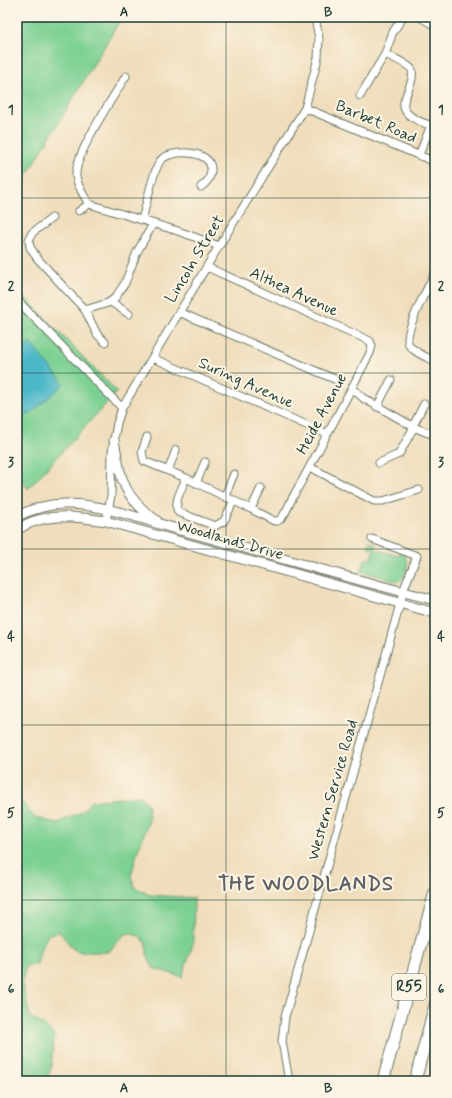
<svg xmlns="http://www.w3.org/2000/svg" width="452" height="1098" viewBox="0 0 452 1098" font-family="Mynerve,sans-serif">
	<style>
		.green { fill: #7bd093; stroke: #4d8664 }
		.water { fill: #4bb7c8; stroke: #357a7e }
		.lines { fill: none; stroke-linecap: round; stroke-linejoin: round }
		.minor-casing { stroke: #687563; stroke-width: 9 }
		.secondary-casing { stroke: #687563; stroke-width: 11 }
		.primary-casing { stroke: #687563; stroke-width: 13 }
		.minor { stroke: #fff; stroke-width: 7 }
		.secondary { stroke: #fff; stroke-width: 9 }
		.primary { stroke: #fff; stroke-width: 11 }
		.grid { fill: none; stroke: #1f3d34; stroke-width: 1; stroke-opacity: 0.55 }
		.labels { text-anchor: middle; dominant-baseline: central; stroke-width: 4; stroke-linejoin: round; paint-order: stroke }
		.shield { fill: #fcf5e5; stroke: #617469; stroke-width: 1 }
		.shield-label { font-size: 15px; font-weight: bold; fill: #1f3d34 }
		.street-label { font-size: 16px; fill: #1f3d34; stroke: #fcf5e5 }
		.district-label { font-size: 20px; font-weight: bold; letter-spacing: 1px; fill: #616165; stroke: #fcf5e5 }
		.neatline { fill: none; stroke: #1f3d34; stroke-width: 1.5 }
		.grid-label { font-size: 13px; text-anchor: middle; font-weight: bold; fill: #1f3d34 }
	</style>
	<rect width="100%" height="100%" fill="#fcf5e5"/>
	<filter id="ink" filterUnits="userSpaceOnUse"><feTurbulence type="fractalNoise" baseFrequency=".025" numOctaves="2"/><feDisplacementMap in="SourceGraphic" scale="8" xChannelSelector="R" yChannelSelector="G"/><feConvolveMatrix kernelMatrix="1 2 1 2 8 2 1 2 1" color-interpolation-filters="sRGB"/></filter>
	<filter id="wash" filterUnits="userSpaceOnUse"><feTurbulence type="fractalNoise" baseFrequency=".012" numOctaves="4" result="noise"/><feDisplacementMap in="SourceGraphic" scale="16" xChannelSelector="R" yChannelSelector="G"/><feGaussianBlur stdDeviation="0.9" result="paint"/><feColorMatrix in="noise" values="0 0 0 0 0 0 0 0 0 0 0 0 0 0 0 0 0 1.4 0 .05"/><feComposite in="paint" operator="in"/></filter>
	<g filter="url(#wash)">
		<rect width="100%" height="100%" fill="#efddbb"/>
		<!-- green -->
		<path class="green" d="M 17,17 L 122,17 L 17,192 Z
			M 17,289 L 117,392 L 28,489 L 17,476 Z
			M 369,541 L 376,544 L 375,549 L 398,556 L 400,551 C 412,560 408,574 398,582 L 361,571 L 366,558 L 371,560 L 374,550 L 368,547 Z
			M 140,796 L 148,804 L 149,820 L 137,853 L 131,876 L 135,887 L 149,895 L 194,898 L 193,944 L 182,977 L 153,968 L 147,954 L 146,943 L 139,936 L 127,933 L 119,939 L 109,952 L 81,952 L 73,949 L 60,932 L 49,934 L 41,948 L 37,964 L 26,966 L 22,982 L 30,1017 L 48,1028 L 54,1036 L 51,1069 L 46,1081 L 17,1081 L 17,797 L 35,818 L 57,823 L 82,812 L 91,801 Z"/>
		<!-- water -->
		<path class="water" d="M 30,343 L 64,384 L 30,414 L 23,416 L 17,408 L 17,355 Z"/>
	</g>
	<g filter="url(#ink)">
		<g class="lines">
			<defs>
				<path id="minor" d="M 420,17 L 435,26
					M 385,54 C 391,57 409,64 412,70 C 413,72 412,76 412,79 C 410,87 406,94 404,102 C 401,117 424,123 435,127
					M 360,96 L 385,54 L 393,32 L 403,17
					M 305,108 L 435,162
					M 419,155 L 431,125
					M 89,204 C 84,196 77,186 76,176 C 74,155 114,96 126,76
					M 79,211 L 89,204 L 178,231 L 219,246
					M 52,218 L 32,233 L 29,240 L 30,247 L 37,258 L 85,310 L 97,334 L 105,342
					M 142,220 C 146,206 153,171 160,161 C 169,149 211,149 211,169 C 211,178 207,182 201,187
					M 435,273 C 429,286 402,333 409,345 C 415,353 426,357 435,361
					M 17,300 L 122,408
					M 111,302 L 129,314
					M 85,310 L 108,303 L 115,298 L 125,283 L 137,252 L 153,224
					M 179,312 L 339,381
					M 153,358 L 327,434
					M 352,388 L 363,398 L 414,427 L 399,454 L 379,463
					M 377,407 L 391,380
					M 413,426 L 424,404
					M 414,427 L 428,433 L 433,432 L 435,429
					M 147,437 L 142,452 L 144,461 L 186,478 L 251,509 L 274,521 L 278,521 C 286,516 289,503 294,495 C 320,449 345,401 370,353 L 372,346 L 370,341 L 207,267
					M 310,467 L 374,501 L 383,501 L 419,490
					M 168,471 L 176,450
					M 186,478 C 183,487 173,502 178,512 L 215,526 L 224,521 L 234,500
					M 196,483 L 205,462
					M 225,496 L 234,474
					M 251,509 L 261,488
					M 106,521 L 111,496 L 112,452 L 114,440 L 117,423 L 122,408 L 219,246 L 305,108 L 318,58 L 319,39 L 315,17
					M 289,1081 L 282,1041 L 285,1017 L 405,586 L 417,556 L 372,539"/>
				<path id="secondary" d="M 114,440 C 121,480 122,496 157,521
					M 17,516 C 34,508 50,503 69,504 C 108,505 146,521 184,531 C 268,554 351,579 435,600
					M 17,530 C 43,511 77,517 106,521 L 435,613"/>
				<path id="primary" d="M 383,1081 L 435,892
					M 415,1081 L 435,1005"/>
			</defs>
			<!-- minor casing -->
			<use href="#minor" class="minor-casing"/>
			<!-- secondary casing -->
			<use href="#secondary" class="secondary-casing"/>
			<!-- primary casing -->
			<use href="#primary" class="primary-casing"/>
			<!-- minor -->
			<use href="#minor" class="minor"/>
			<!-- secondary -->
			<use href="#secondary" class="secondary"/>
			<!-- primary -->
			<use href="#primary" class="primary"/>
		</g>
	</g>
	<!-- grid -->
	<path class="grid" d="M 226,17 L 226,1081M 17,198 L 435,198M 17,373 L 435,373M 17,549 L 435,549M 17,725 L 435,725M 17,900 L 435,900"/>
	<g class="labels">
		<!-- shield labels -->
		<rect class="shield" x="392" y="974" width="34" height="26" rx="3"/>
		<g class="shield-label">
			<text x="409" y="987">R55</text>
		</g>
		<!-- street labels -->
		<g class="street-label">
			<text transform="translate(376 122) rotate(23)">Barbet Road</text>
			<text transform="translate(195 259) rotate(-59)">Lincoln Street</text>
			<text transform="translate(294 292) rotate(25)">Althea Avenue</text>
			<text transform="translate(246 383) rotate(24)">Suring Avenue</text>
			<text transform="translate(322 414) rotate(-62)">Heide Avenue</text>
			<text transform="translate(230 540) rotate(16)">Woodlands Drive</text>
			<text transform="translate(333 790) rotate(-74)">Western Service Road</text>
		</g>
		<!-- district labels -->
		<g class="district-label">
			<text x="306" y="884">THE WOODLANDS</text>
		</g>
	</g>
	<!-- margin -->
	<rect width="452" height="1098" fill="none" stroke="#fcf5e5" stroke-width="44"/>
	<rect x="22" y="22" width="408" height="1054" class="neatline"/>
	<g class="grid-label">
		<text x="124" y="16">A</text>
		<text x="328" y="16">B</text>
		<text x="11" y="114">1</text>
		<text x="441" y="114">1</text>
		<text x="11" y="290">2</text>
		<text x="441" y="290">2</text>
		<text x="11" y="466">3</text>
		<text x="441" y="466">3</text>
		<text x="11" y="641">4</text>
		<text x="441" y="641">4</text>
		<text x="11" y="817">5</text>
		<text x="441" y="817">5</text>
		<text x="11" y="993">6</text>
		<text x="441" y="993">6</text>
		<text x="124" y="1092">A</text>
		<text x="328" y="1092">B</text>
	</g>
</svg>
